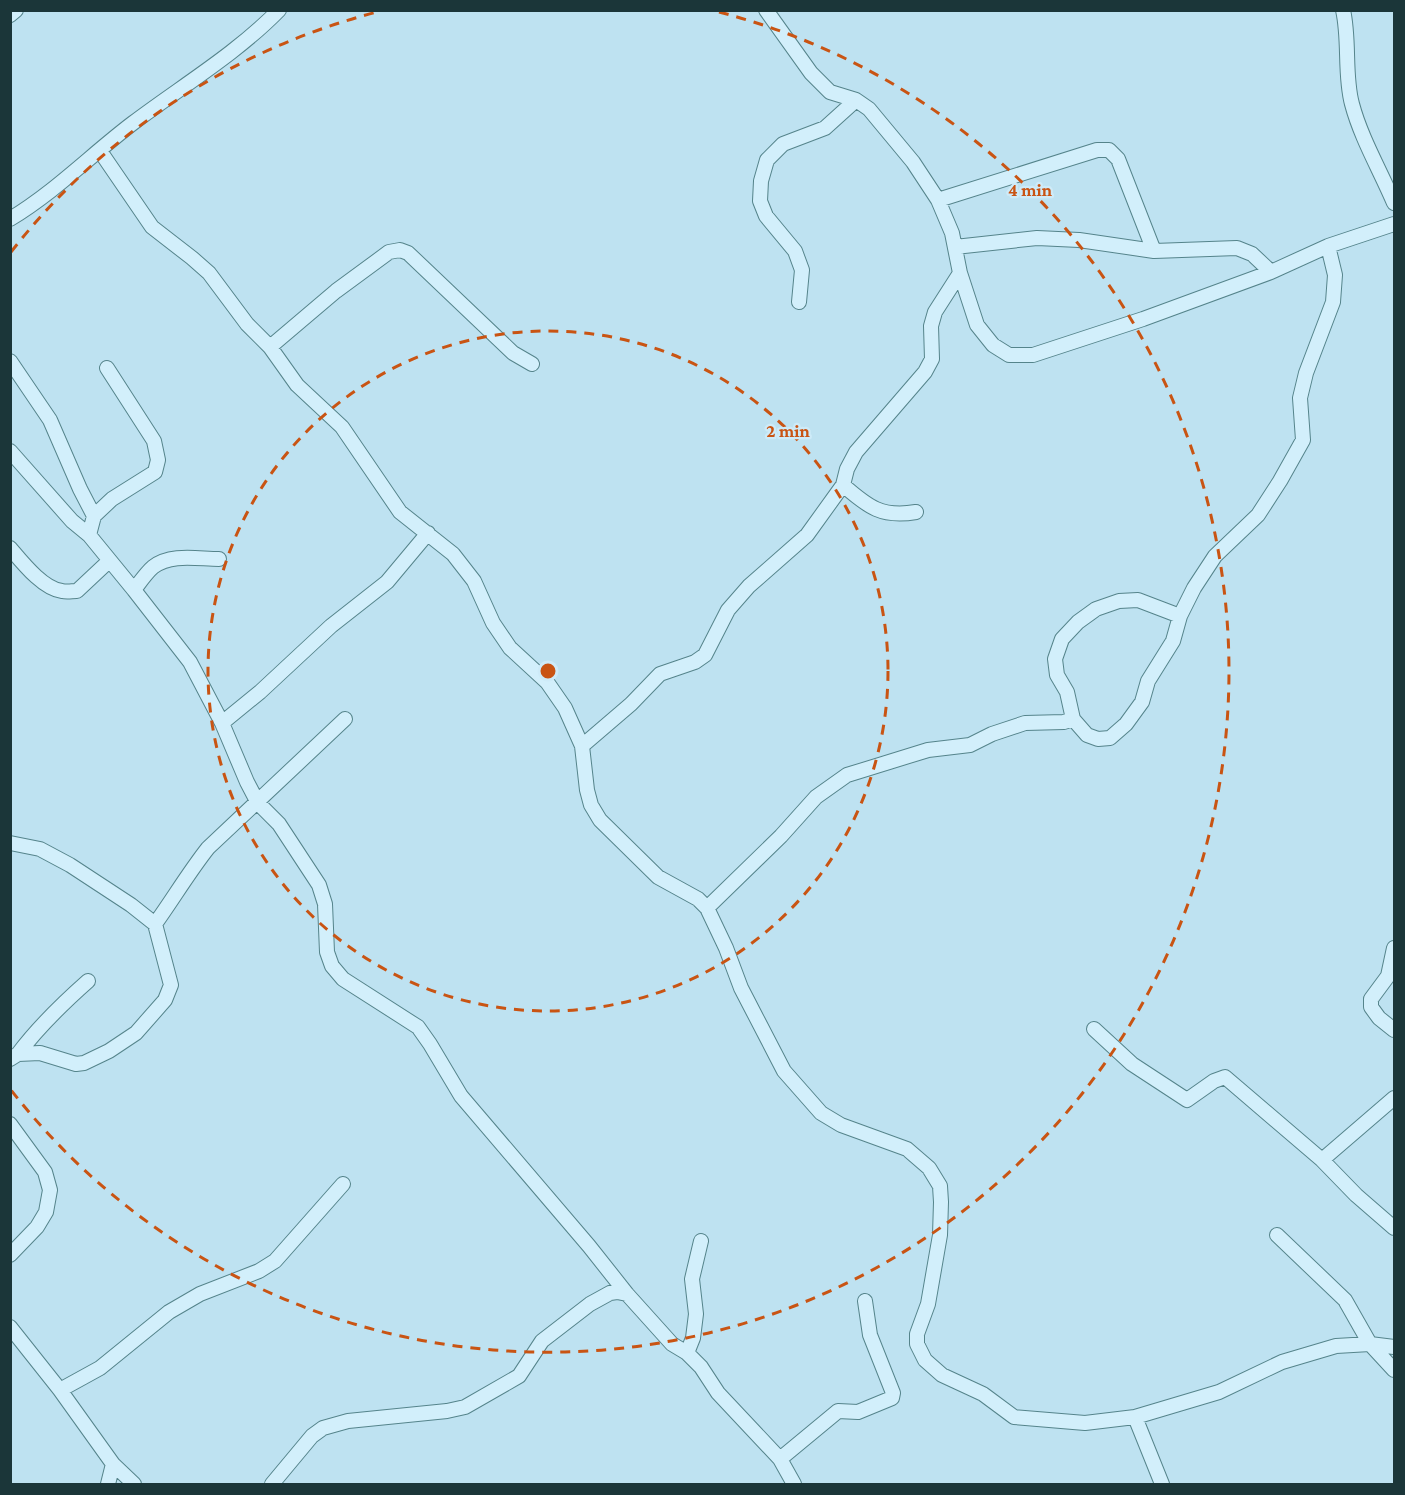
<svg xmlns="http://www.w3.org/2000/svg" width="1405" height="1495" viewBox="0 0 1405 1495" font-family="'Crimson Pro',serif">
	<style>
		.lines { fill: none; stroke-linecap: round; stroke-linejoin: round }
		.minor-casing { stroke: #55848b; stroke-width: 16 }
		.minor { stroke: #d2effb; stroke-width: 14 }
		.ring { fill: none; stroke: #c95413; stroke-width: 3; stroke-dasharray: 10 8 }
		.centre { fill: #c95413; stroke: #ceebf8; stroke-width: 3 }
		.ring-label { font-size: 18px; text-anchor: middle; font-weight: bold; fill: #c95413; stroke: #ceebf8; stroke-width: 4.5; stroke-linejoin: round; paint-order: stroke }
	</style>
	<rect width="100%" height="100%" fill="#bee2f1"/>
	<g class="lines">
		<defs>
			<path id="minor" d="M 766,10 L 811,73 L 830,92 L 856,100 L 869,109 L 913,162 L 938,200 L 952,233 L 960,273 L 977,325 L 993,345 L 1009,355 L 1033,355 L 1143,319 L 1271,272 L 1328,246 L 1394,224
				M 1343,10 C 1350,41 1344,75 1352,104 C 1361,138 1380,170 1394,203
				M 10,15 L 16,10
				M 100,151 L 152,227 L 192,258 L 209,273 L 247,324 L 270,347 L 297,385 L 342,427 L 400,512 L 453,554 L 474,581 L 493,623 L 510,648 L 547,682 L 565,708 L 582,746 L 587,790 L 591,805 L 600,820 L 658,877 L 698,899 L 707,908 L 726,948 L 741,988 L 784,1071 L 821,1113 L 841,1125 L 907,1149 L 929,1168 L 940,1186 L 941,1202 L 940,1235 L 928,1304 L 917,1334 L 917,1344 L 925,1360 L 942,1375 L 983,1394 L 1014,1417 L 1085,1423 L 1135,1417 L 1219,1392 L 1282,1362 L 1336,1346 L 1370,1344 L 1394,1347
				M 938,200 L 1097,150 L 1109,150 L 1118,159 L 1154,251
				M 10,219 C 55,192 92,154 133,123 C 182,86 236,54 279,10
				M 955,247 L 1037,238 L 1079,240 L 1154,251 L 1237,248 L 1252,254 L 1271,272
				M 799,302 L 802,270 L 795,251 L 766,216 L 760,201 L 761,181 L 767,160 L 783,144 L 825,128 L 856,100
				M 270,347 L 336,291 L 389,252 L 400,250 L 408,253 L 513,353 L 532,364
				M 10,361 L 50,420 L 80,489 L 94,516 L 89,535
				M 10,451 L 72,521 L 89,535 L 134,590 L 190,662 L 222,723 L 247,782 L 258,803 L 279,824 L 319,885 L 325,904 L 327,952 L 332,966 L 343,979 L 418,1027 L 430,1044 L 461,1096 L 589,1246 L 627,1294 L 672,1344 L 687,1353 L 701,1367 L 718,1393 L 780,1459 L 794,1484
				M 843,485 C 868,507 882,518 916,512
				M 94,516 L 112,499 L 155,472 L 158,460 L 154,441 L 107,368
				M 10,548 C 22,562 43,589 62,591 C 67,592 72,591 77,591 L 109,561
				M 134,590 C 140,582 146,573 153,567 C 171,553 198,559 219,559
				M 1180,616 L 1138,600 L 1119,601 L 1096,609 L 1078,622 L 1062,639 L 1055,659 L 1057,675 L 1067,692 L 1073,719 L 1087,735 L 1098,739 L 1110,738 L 1126,724 L 1142,702 L 1148,681 L 1173,641 L 1180,616 L 1194,588 L 1215,556 L 1258,515 L 1280,481 L 1303,440 L 1300,398 L 1306,373 L 1333,302 L 1335,275 L 1328,246
				M 222,723 L 260,692 L 331,626 L 387,582 L 428,533
				M 582,746 L 631,704 L 660,674 L 695,662 L 705,655 L 728,610 L 749,586 L 807,535 L 843,485 L 847,469 L 856,452 L 925,372 L 932,359 L 931,326 L 935,312 L 960,273
				M 10,843 L 40,849 L 70,865 L 131,905 L 155,924 L 171,985 L 165,1000 L 136,1033 L 109,1051 L 84,1063 L 76,1064 L 40,1053 L 18,1054 L 10,1059
				M 707,908 L 781,836 L 816,797 L 847,775 L 928,750 L 970,745 L 992,734 L 1025,723 L 1064,722 L 1073,719
				M 155,924 C 173,899 189,872 208,848 L 345,719
				M 1394,948 L 1388,976 L 1371,999 L 1371,1007 L 1379,1018 L 1394,1030
				M 1094,1029 L 1132,1064 L 1187,1100 L 1214,1081 L 1225,1077 L 1322,1160 L 1356,1195 L 1394,1228
				M 18,1054 C 39,1026 62,1004 88,981
				M 10,1124 L 45,1172 L 50,1190 L 46,1212 L 37,1227 L 10,1255
				M 1322,1160 L 1394,1098
				M 1277,1235 L 1345,1300 L 1370,1344 L 1394,1370
				M 10,1327 L 60,1390 L 113,1464 L 134,1484
				M 687,1353 L 693,1338 L 696,1314 L 692,1279 L 701,1241
				M 60,1390 L 100,1368 L 169,1312 L 200,1294 L 259,1271 L 275,1261 L 343,1184
				M 1135,1417 L 1162,1484
				M 780,1459 L 838,1411 L 858,1412 L 892,1398 L 893,1393 L 870,1335 L 865,1301
				M 108,1484 L 113,1464
				M 272,1484 L 312,1436 L 323,1428 L 348,1421 L 447,1411 L 465,1407 L 519,1376 L 542,1341 L 590,1304 L 610,1293 L 617,1292 L 627,1294"/>
		</defs>
		<!-- minor casing -->
		<use href="#minor" class="minor-casing"/>
		<!-- minor -->
		<use href="#minor" class="minor"/>
	</g>
	<!-- distance rings -->
	<g class="ring">
		<circle cx="548" cy="671" r="340"/>
		<path d="M11 252A681 681 0 0 1 377 12M719 12A681 681 0 1 1 11 1090"/>
	</g>
	<circle cx="548" cy="671" r="9" class="centre"/>
	<g class="ring-label">
		<text x="1030" y="196">4 min</text>
		<text x="788" y="437">2 min</text>
	</g>
	<!-- border -->
	<rect width="1405" height="1495" fill="none" stroke="#1b3639" stroke-width="24"/>
</svg>
